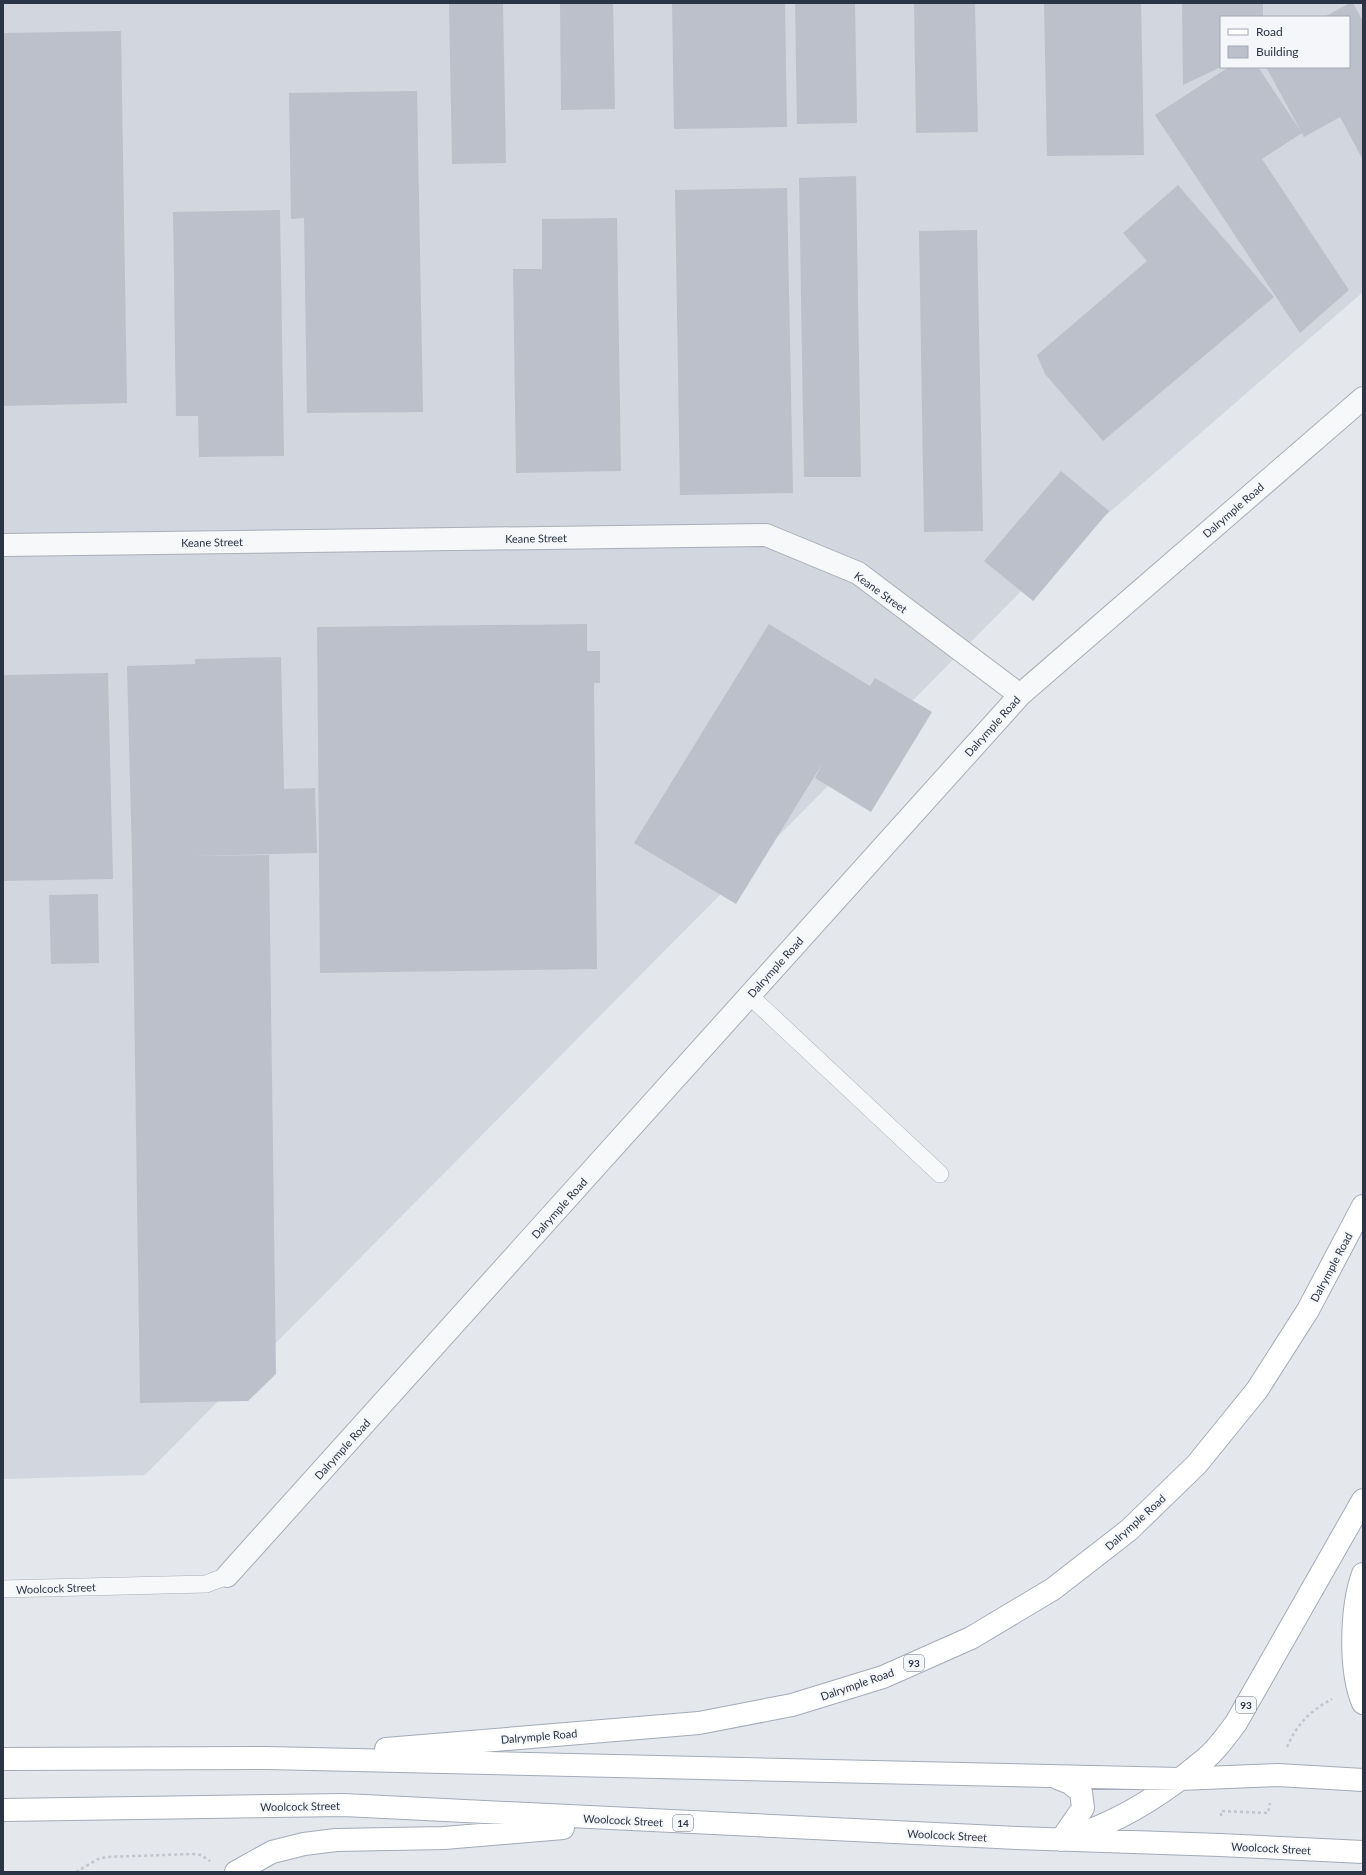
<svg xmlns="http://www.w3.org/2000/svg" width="1366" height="1875" viewBox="0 0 1366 1875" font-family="Lato,sans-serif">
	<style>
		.built { fill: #d2d6de; fill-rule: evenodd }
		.building { fill: #bbc0ca }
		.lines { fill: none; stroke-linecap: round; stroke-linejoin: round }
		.lane-casing { stroke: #a9aeb7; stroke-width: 18 }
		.street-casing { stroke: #a9aeb7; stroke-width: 24 }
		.primary-casing { stroke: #a3abb8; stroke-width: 24 }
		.path { stroke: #c2c5cb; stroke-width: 2.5; stroke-dasharray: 3 3; stroke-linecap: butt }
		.lane { stroke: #f7f8fa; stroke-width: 17 }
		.street { stroke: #f7f8fa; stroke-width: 22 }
		.primary { stroke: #fff; stroke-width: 22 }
		.labels { text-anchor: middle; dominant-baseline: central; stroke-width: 4; stroke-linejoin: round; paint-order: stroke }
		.shield { fill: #f4f6f9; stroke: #676e7b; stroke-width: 1 }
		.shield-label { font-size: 10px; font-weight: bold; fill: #2b3445 }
		.street-label { font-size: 11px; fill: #2b3445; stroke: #f4f6f9 }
	</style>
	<rect width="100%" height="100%" fill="#e4e7ec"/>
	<!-- built -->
	<path class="built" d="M 3,3 L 1363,3 L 1363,292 L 1036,576 L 145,1475 L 3,1479 ZM 1221,17 L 1349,17 L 1349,67 L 1221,67 Z"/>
	<!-- building -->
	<path class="building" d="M 449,3 L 503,3 L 506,163 L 452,164 Z
		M 560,3 L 613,3 L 615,109 L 561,110 Z
		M 672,3 L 785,3 L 787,127 L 674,129 Z
		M 795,3 L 855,3 L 857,123 L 797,124 Z
		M 914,3 L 975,3 L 978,132 L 916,133 Z
		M 1044,3 L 1141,3 L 1144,155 L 1047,156 Z
		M 1182,3 L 1263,3 L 1263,17 L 1221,17 L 1221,67 L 1183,85 Z
		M 1350,3 L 1353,3 L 1363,21 L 1363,160 L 1340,117 L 1304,137 L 1266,67 L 1349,67 L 1349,17 L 1324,17 Z
		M 121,31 L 127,403 L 3,406 L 3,33 Z
		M 1229,67 L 1258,67 L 1302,133 L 1262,159 L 1349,290 L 1300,333 L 1155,115 Z
		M 417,91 L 423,412 L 307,413 L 304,218 L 291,219 L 289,93 Z
		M 856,176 L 861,477 L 804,477 L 799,178 Z
		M 1178,185 L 1274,297 L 1103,441 L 1045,374 L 1037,355 L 1147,261 L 1123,233 Z
		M 787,188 L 793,493 L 680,495 L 675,190 Z
		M 280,210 L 284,456 L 199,457 L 198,416 L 176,416 L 173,212 Z
		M 617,218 L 621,471 L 516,473 L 513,269 L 542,269 L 542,219 Z
		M 977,230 L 983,531 L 924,532 L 919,231 Z
		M 1061,471 L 1109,511 L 1033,601 L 984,561 Z
		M 587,624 L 587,651 L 600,651 L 600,683 L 594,683 L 597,969 L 320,973 L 317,627 Z
		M 769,624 L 870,686 L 875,678 L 932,712 L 871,812 L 815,778 L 822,764 L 736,904 L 634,843 Z
		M 281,657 L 284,789 L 315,788 L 317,853 L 191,856 L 269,855 L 276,1374 L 248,1401 L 140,1403 L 132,857 L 127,666 L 195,664 L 195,659 Z
		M 108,673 L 113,879 L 3,881 L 3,675 Z
		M 98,894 L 99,963 L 51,964 L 49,895 Z"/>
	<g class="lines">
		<defs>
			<path id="lane" d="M 750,996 L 940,1174
				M 3,1589 L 206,1584 L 227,1576"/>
			<path id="street" d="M 3,545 L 766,535 L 858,573 L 1020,695
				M 227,1576 L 1020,695 L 1363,398"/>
			<path id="primary" d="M 1363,1574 C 1351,1607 1349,1670 1363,1703
				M 386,1749 L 699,1723 L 792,1705 L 883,1677 L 971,1638 L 1053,1589 L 1129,1530 L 1197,1464 L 1257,1390 L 1308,1310 L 1363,1206
				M 3,1759 L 267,1758 L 1179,1779 L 1278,1775 L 1363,1780
				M 1055,1777 L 1070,1783 L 1081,1792 L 1083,1808 L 1061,1840
				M 3,1810 L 344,1805 L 1017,1838 L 1220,1845 L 1363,1852
				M 1074,1836 C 1121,1821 1166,1792 1204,1760 C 1217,1750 1226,1736 1236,1723 L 1363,1500
				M 236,1872 L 272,1852 L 304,1844 L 336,1840 L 444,1838 L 563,1828"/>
		</defs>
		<!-- lane casing -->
		<use href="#lane" class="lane-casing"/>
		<!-- street casing -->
		<use href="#street" class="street-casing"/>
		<!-- primary casing -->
		<use href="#primary" class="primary-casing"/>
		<!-- path -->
		<path class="path" d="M 1287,1747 C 1297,1724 1310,1711 1332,1699
			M 1221,1816 L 1221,1811 L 1268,1813 L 1270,1803
			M 76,1872 L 98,1859 L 106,1857 L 193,1854 L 201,1855 L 210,1861"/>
		<!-- lane -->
		<use href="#lane" class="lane"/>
		<!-- street -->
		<use href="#street" class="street"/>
		<!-- primary -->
		<use href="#primary" class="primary"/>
	</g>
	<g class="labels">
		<!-- shield labels -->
		<g class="shield">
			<rect x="904" y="1655" width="20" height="16" rx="3"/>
			<rect x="1236" y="1697" width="20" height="16" rx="3"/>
			<rect x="673" y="1815" width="20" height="16" rx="3"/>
		</g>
		<g class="shield-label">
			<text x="914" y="1663">93</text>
			<text x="1246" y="1705">93</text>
			<text x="683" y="1823">14</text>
		</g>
		<!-- street labels -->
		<g class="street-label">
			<text transform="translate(1233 510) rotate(-41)">Dalrymple Road</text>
			<text transform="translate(536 538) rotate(-1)">Keane Street</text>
			<text transform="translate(212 542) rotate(-1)">Keane Street</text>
			<text transform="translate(881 592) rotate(36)">Keane Street</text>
			<text transform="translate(992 726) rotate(-48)">Dalrymple Road</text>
			<text transform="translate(775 967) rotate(-48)">Dalrymple Road</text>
			<text transform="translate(559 1208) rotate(-48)">Dalrymple Road</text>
			<text transform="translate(1331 1267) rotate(-62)">Dalrymple Road</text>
			<text transform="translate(342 1449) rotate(-48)">Dalrymple Road</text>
			<text transform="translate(1135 1522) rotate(-42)">Dalrymple Road</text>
			<text transform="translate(56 1588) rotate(-2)">Woolcock Street</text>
			<text transform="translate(857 1684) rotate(-19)">Dalrymple Road</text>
			<text transform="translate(539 1736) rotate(-5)">Dalrymple Road</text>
			<text transform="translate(300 1806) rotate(-1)">Woolcock Street</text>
			<text transform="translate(623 1820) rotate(3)">Woolcock Street</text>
			<text transform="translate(947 1835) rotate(3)">Woolcock Street</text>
			<text transform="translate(1271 1848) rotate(3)">Woolcock Street</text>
		</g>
	</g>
	<!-- border -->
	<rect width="1366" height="1875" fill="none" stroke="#2b3445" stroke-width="8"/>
	<!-- legend -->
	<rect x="1220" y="16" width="130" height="52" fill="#f4f6f9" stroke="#a4a8b1"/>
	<rect x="1228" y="29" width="20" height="6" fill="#ffffff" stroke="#a4a8b1"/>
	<text x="1256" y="36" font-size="12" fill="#2b3445">Road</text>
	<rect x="1228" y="46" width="20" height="12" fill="#bbc0ca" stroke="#a4a8b1"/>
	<text x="1256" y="56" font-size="12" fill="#2b3445">Building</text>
</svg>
